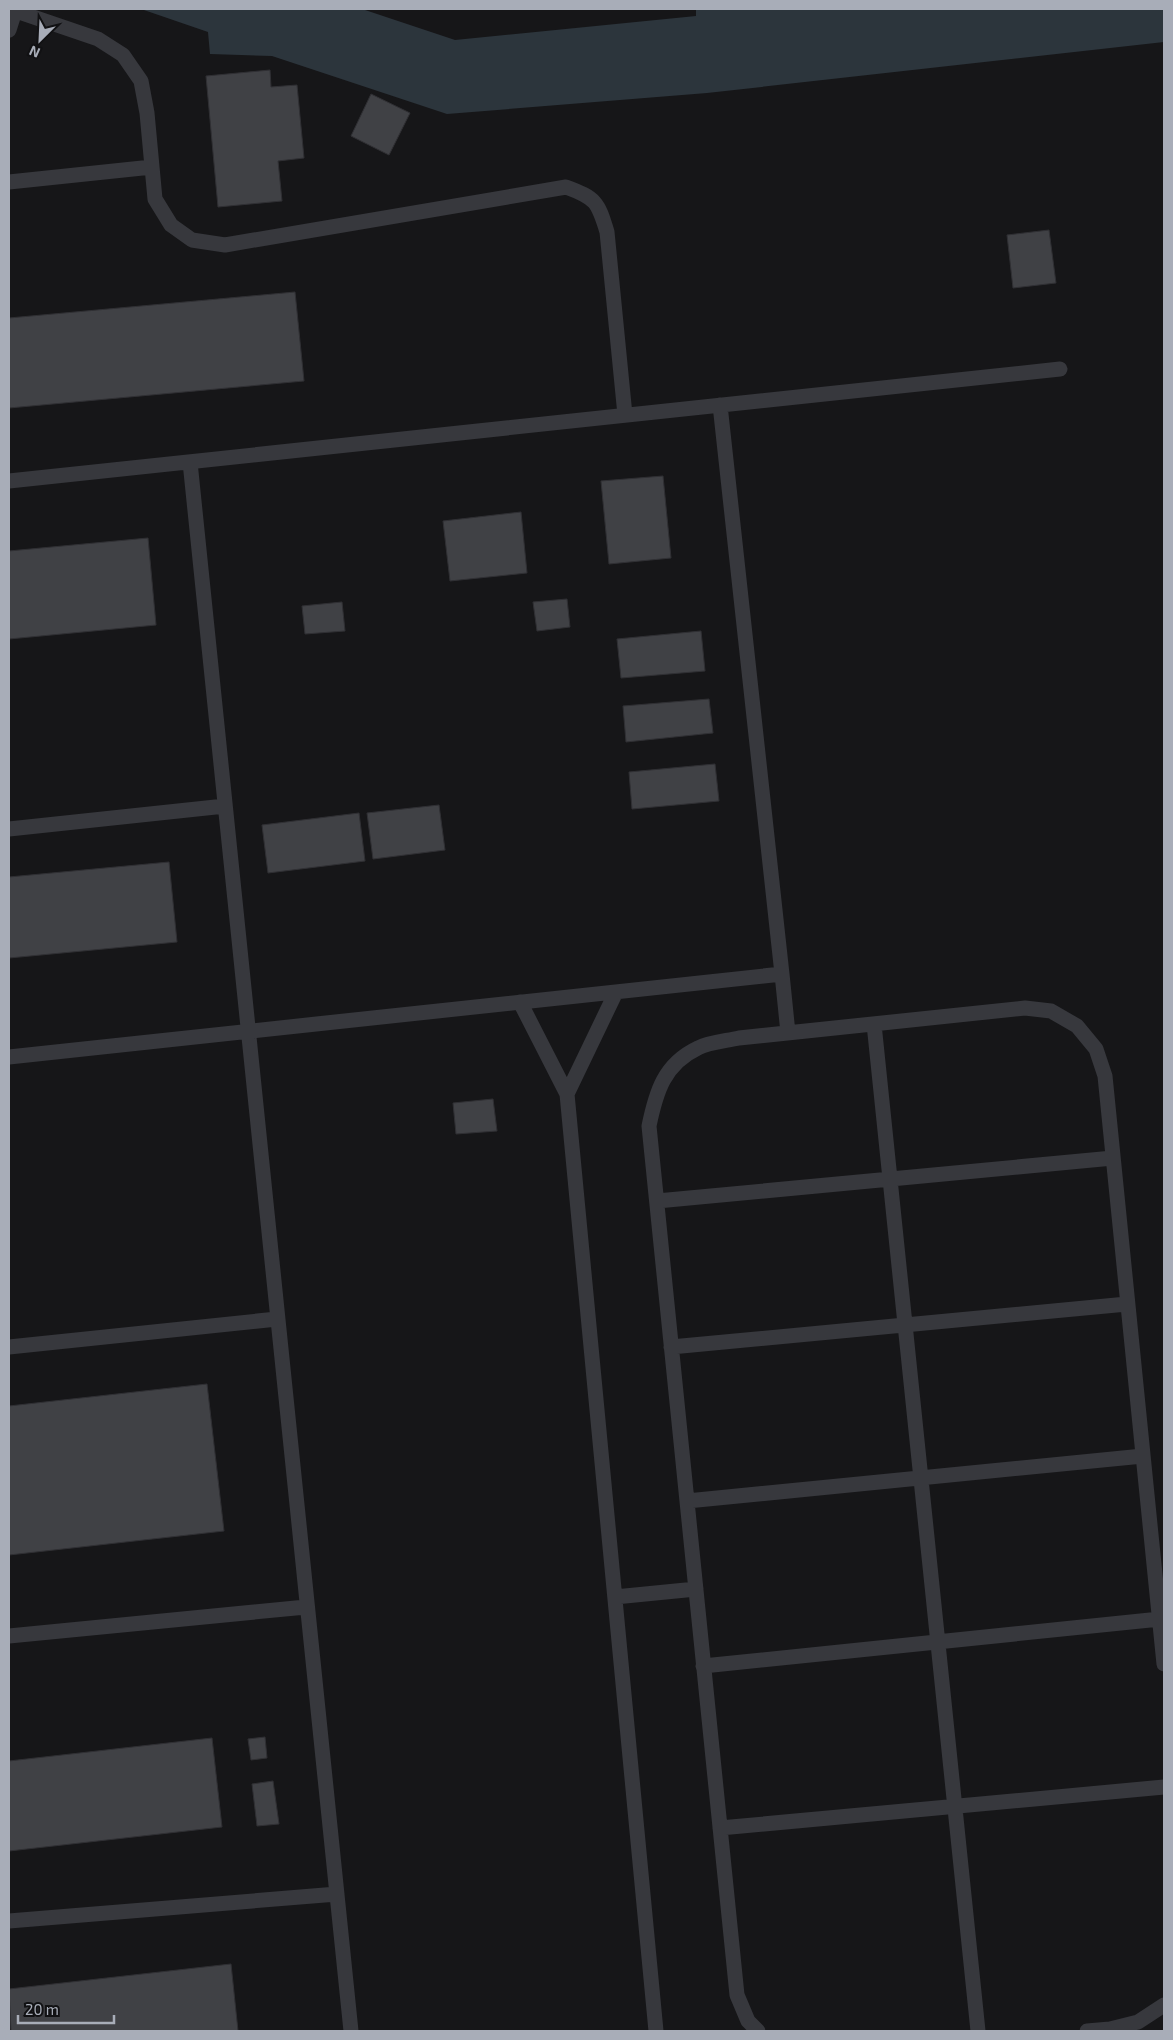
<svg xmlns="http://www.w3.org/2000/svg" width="1173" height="2040" viewBox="0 0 1173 2040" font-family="'Exo 2',sans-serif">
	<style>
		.water { fill: #2c353c }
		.building { fill: #404145; stroke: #303034 }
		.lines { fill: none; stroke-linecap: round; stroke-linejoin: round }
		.service { stroke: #37383d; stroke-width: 15 }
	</style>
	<rect width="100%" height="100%" fill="#161618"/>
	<!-- water -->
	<path class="water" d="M 141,9 L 362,9 L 455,40 L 696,16 L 696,9 L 1164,9 L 1164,42 L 707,93 L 447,114 L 272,56 L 210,54 L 208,32 Z"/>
	<!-- building -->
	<path class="building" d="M 270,70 L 271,87 L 297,85 L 304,158 L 278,161 L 282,201 L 218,207 L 206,76 Z
		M 371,94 L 410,113 L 389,155 L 351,136 Z
		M 1049,230 L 1056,283 L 1013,288 L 1007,235 Z
		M 295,292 L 304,381 L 9,408 L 9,318 Z
		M 663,476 L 671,558 L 609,564 L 601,481 Z
		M 521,512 L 527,573 L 450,581 L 443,521 Z
		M 148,538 L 156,625 L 9,639 L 9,551 Z
		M 567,599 L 570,627 L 537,631 L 533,602 Z
		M 342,602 L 345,631 L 305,634 L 302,606 Z
		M 701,631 L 705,671 L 621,678 L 617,639 Z
		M 709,699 L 713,733 L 626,742 L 623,706 Z
		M 715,764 L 719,801 L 632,809 L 629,772 Z
		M 439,805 L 445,850 L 373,859 L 367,813 Z
		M 359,813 L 365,861 L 268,873 L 262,825 Z
		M 169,862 L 177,942 L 9,958 L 9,877 Z
		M 493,1099 L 497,1131 L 456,1134 L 453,1103 Z
		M 207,1384 L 224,1531 L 9,1555 L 9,1406 Z
		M 265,1737 L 267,1758 L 251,1760 L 248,1739 Z
		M 212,1738 L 222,1827 L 9,1851 L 9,1761 Z
		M 273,1781 L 279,1824 L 257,1826 L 252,1784 Z
		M 231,1964 L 238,2031 L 11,2031 L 9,1989 Z"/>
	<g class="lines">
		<!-- service -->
		<path class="service" d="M 10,9 L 98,39 L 123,55 L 141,81 L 147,113 L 155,199 L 171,225 L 192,240 L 225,245 L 566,187 C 596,198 598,202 607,232 L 625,415
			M 9,30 L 15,11
			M 9,182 L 152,167
			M 190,462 L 351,2031
			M 9,481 L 1060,369
			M 9,829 L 225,806
			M 782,974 L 788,1033
			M 520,1002 L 567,1094 L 656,2031
			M 874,1024 L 978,2031
			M 9,1057 L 782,974 L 720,405
			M 567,1094 L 616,992
			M 657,1201 L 1113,1158
			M 9,1347 L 277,1319
			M 671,1347 L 1127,1304
			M 687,1501 L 1143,1456
			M 615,1597 L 696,1589
			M 9,1636 L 306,1607
			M 703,1666 L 1160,1619
			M 720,1828 L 1164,1787
			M 9,1921 L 337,1894
			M 758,2031 L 748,2021 L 737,1995 L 649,1126 C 656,1092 664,1064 698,1048 C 709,1042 726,1041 739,1038 L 1025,1008 L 1051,1011 L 1077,1026 L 1096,1049 L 1105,1076 L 1164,1664
			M 1087,2031 L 1110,2029 L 1138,2022 L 1164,2005"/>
	</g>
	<!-- border -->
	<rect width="1173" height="2040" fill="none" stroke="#a8adb8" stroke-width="20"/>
	<!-- north arrow -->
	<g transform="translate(40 40) rotate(204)" stroke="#111113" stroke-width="4" paint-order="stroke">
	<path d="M0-4L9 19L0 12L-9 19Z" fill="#a8adb8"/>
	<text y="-8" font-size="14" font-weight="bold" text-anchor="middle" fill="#a8adb8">N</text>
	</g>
	<!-- scale -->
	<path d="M18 2015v8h96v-8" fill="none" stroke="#a8adb8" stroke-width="2.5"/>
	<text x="25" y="2015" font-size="15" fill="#a8adb8" stroke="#111113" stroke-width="4" paint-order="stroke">20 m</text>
</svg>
